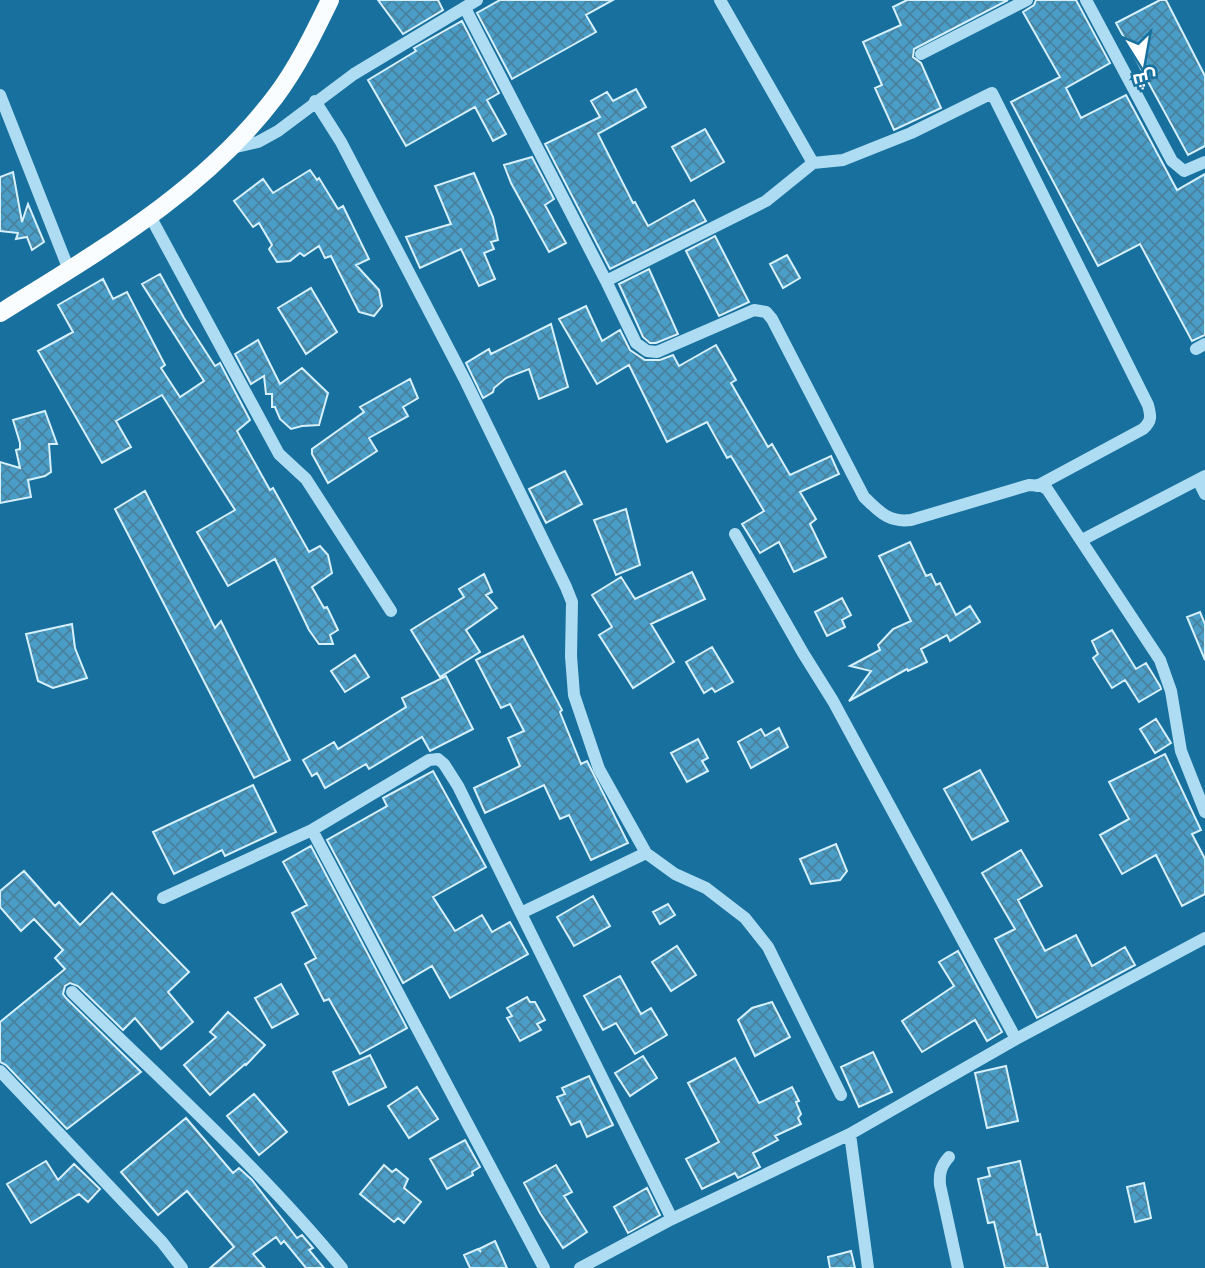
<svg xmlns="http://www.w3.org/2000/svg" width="1205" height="1268" viewBox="0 0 1205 1268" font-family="Montserrat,Cairo,sans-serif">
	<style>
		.building { fill: url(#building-cross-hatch); stroke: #d6f0fd; stroke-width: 2 }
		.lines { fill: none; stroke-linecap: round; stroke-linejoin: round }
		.minor { stroke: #aeddf3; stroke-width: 12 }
		.major { stroke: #fafdff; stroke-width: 18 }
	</style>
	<defs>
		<pattern id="building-cross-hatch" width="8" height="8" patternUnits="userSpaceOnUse" patternTransform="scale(1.75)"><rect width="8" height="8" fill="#499dc7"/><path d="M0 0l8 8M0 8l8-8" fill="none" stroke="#4a819c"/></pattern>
	</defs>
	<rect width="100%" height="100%" fill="#17709d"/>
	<!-- building -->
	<path class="building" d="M 378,0 L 438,0 L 443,10 L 403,34 Z
		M 500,0 L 613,0 L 586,15 L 596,32 L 512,79 L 477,13 Z
		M 907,0 L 1008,0 L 914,49 L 913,57 L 921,63 L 941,108 L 894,130 L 875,88 L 882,85 L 863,42 L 901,25 L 893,7 Z
		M 1036,0 L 1076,0 L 1110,63 L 1066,88 L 1081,118 L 1126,95 L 1177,190 L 1205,174 L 1205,335 L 1192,341 L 1140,244 L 1098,266 L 1011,102 L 1060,77 L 1023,12 L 1034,5 Z
		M 1160,0 L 1166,0 L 1205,76 L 1205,146 L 1188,155 L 1116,23 Z
		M 462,21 L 499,93 L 487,100 L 506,134 L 493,141 L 475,107 L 406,146 L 368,80 L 416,51 L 414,48 Z
		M 636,89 L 646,107 L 598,134 L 633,203 L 635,202 L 648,226 L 694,200 L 706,221 L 610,269 L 545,144 L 600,117 L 591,101 L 607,92 L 613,101 Z
		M 705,129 L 724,162 L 691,181 L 672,147 Z
		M 532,157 L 554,199 L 545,205 L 566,243 L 549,252 L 511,183 L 504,165 Z
		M 310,170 L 317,180 L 319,178 L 338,209 L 343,206 L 369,259 L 356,265 L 379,290 L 382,306 L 374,316 L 359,312 L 331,256 L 325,258 L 319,246 L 304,256 L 300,253 L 290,261 L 277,262 L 269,249 L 272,245 L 259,223 L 253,227 L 234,201 L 263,179 L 273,193 Z
		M 13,172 L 22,222 L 28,204 L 44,242 L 32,250 L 27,237 L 16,239 L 18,233 L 0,231 L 0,177 Z
		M 474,173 L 493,217 L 498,240 L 491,242 L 494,249 L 484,253 L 495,279 L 479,286 L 461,249 L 420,268 L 406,237 L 451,224 L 435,186 Z
		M 715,236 L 749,302 L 719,316 L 686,251 Z
		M 787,255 L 800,278 L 783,288 L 770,264 Z
		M 649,269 L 678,334 L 656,343 L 650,343 L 643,337 L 619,284 Z
		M 160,274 L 184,318 L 215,366 L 220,363 L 250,420 L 237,431 L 270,490 L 273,488 L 309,552 L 320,546 L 328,555 L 332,573 L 312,587 L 324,608 L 327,607 L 338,630 L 330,635 L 333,644 L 319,644 L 309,630 L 275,559 L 228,586 L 197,532 L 235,510 L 162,395 L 116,421 L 131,447 L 102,463 L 38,351 L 73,332 L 58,305 L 103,279 L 113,299 L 127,292 L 165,365 L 161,368 L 180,397 L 204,381 L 142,284 Z
		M 311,288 L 337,332 L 306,354 L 278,308 Z
		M 586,306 L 602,341 L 620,330 L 630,350 L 645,360 L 660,360 L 673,355 L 679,366 L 716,345 L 736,380 L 731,383 L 768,447 L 772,444 L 790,475 L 831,456 L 839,474 L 800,492 L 816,519 L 810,524 L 826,557 L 794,572 L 779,542 L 760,553 L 742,524 L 764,511 L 731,456 L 727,458 L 707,422 L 667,442 L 629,365 L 597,384 L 559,319 Z
		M 551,324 L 568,387 L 539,399 L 529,369 L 506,378 L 494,388 L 493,392 L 483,398 L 466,363 L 489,349 L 491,354 Z
		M 258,340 L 280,384 L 302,368 L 328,393 L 319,425 L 302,426 L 291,429 L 280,419 L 275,407 L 272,407 L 272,394 L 266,394 L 264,376 L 251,384 L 235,354 Z
		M 410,379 L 418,398 L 403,407 L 408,416 L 369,438 L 377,451 L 328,483 L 312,454 L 312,449 L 364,412 L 360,407 Z
		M 45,411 L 57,444 L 49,444 L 51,472 L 45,476 L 28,480 L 31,497 L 0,503 L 0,462 L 20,468 L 16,450 L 20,449 L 20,443 L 13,420 Z
		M 565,471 L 582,504 L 546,523 L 529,489 Z
		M 145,491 L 215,628 L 221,621 L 290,760 L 254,778 L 115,509 Z
		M 626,509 L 640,565 L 616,575 L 594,520 Z
		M 910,542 L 926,576 L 931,574 L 936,585 L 940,583 L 956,615 L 970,606 L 980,622 L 950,641 L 947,635 L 921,649 L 927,662 L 908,671 L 907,669 L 849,701 L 871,671 L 850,666 L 880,650 L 878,645 L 893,629 L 911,621 L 879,556 Z
		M 692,572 L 705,599 L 651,624 L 674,662 L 633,688 L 599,635 L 612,627 L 592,595 L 621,577 L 635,599 Z
		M 484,574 L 492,592 L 486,595 L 497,608 L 466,630 L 480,652 L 440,677 L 411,630 L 464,597 L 459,589 Z
		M 842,598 L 851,615 L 842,620 L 845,627 L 827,636 L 815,612 Z
		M 1200,612 L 1205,624 L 1205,660 L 1187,617 Z
		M 72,624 L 75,648 L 87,678 L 53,688 L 38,681 L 26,634 Z
		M 1112,630 L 1136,669 L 1146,663 L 1160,686 L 1161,689 L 1139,702 L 1125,680 L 1112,688 L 1093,658 L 1098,654 L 1092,641 Z
		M 523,636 L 562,710 L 560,712 L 581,764 L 587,761 L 628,843 L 591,860 L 569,815 L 560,819 L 544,785 L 485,813 L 474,788 L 520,766 L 508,738 L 524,731 L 510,704 L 501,708 L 476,660 Z
		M 712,647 L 733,682 L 715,692 L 712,688 L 704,693 L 686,662 Z
		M 355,655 L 369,677 L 345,692 L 331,671 Z
		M 446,676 L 473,729 L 430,751 L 422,737 L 369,769 L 366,764 L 325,788 L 317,773 L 312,776 L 303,760 L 334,742 L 338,749 L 406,707 L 402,698 Z
		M 1156,719 L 1171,743 L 1155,753 L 1140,729 Z
		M 779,728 L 788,747 L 751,768 L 738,742 L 761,729 L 765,736 Z
		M 698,739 L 708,758 L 702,761 L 708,771 L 687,782 L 671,753 Z
		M 1165,754 L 1201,830 L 1192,834 L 1205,859 L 1205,894 L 1182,906 L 1156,855 L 1122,874 L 1100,835 L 1129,819 L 1109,782 Z
		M 980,770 L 1008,821 L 972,840 L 944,789 Z
		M 433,771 L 486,867 L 433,897 L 455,931 L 482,915 L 492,932 L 510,922 L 528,954 L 450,998 L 432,966 L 403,983 L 327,840 L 387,806 L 383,798 Z
		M 253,785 L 276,832 L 225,856 L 222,850 L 174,874 L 153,832 Z
		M 836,844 L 847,871 L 840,880 L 811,884 L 800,859 Z
		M 311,846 L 407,1028 L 360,1054 L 329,999 L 324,1001 L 305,964 L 316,958 L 292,913 L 307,905 L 283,862 Z
		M 1021,850 L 1042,886 L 1018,900 L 1045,951 L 1076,935 L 1092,966 L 1125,947 L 1135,965 L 1037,1018 L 995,939 L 1015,929 L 982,873 Z
		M 24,871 L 55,906 L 59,902 L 80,925 L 112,893 L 189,972 L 168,992 L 193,1022 L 161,1049 L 135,1018 L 123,1030 L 78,986 L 70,983 L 65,986 L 63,994 L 66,998 L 141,1072 L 67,1129 L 6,1065 L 0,1062 L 0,1022 L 65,969 L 55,958 L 63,950 L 34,919 L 21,931 L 0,907 L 0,891 Z
		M 593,896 L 610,926 L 574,946 L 557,917 Z
		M 668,904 L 675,915 L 660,924 L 653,912 Z
		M 677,946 L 696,975 L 671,991 L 652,962 Z
		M 958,951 L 1002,1032 L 987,1041 L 975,1020 L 922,1052 L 902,1021 L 954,986 L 939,962 Z
		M 620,976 L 641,1014 L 651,1008 L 667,1035 L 635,1054 L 616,1023 L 603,1030 L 584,996 Z
		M 281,984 L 298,1014 L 272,1028 L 255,998 Z
		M 527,997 L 530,1002 L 535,1002 L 545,1020 L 537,1024 L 541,1030 L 520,1041 L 507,1018 L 512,1016 L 507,1008 Z
		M 772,1002 L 790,1037 L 755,1056 L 738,1020 L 752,1008 Z
		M 228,1012 L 265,1045 L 246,1065 L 245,1064 L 210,1095 L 184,1065 L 216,1037 L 210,1032 Z
		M 873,1052 L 892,1092 L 859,1107 L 841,1067 Z
		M 370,1055 L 386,1087 L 349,1105 L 333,1072 Z
		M 643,1056 L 657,1078 L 630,1096 L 615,1073 Z
		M 735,1058 L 759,1103 L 792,1087 L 799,1101 L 796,1102 L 801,1114 L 798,1118 L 801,1124 L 775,1136 L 778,1140 L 753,1153 L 760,1167 L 738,1178 L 735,1173 L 702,1189 L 686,1159 L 719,1142 L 688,1083 Z
		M 1006,1066 L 1018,1121 L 987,1128 L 975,1073 Z
		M 589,1076 L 613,1125 L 587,1137 L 580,1121 L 571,1125 L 557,1097 L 565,1094 L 562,1088 Z
		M 417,1087 L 438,1119 L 409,1138 L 388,1106 Z
		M 254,1094 L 287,1132 L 259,1155 L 227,1116 Z
		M 186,1118 L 233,1173 L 239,1168 L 252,1180 L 297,1238 L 302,1235 L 313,1248 L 309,1250 L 324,1268 L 306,1268 L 284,1241 L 281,1244 L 276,1237 L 253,1254 L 265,1268 L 210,1268 L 234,1247 L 187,1191 L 158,1215 L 121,1172 Z
		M 465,1140 L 480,1167 L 472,1172 L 473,1175 L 447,1189 L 430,1159 Z
		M 46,1161 L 58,1180 L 74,1164 L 100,1189 L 88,1202 L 79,1194 L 31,1223 L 7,1184 Z
		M 1020,1161 L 1037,1235 L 1040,1234 L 1048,1268 L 1005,1268 L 994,1222 L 988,1223 L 978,1179 L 990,1176 L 988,1168 Z
		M 384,1165 L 392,1172 L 396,1169 L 408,1179 L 404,1188 L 421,1202 L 404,1223 L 398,1218 L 394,1222 L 360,1194 Z
		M 556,1165 L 572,1192 L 564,1196 L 587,1232 L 563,1248 L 540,1213 L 524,1183 Z
		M 1144,1183 L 1151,1218 L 1135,1222 L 1127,1187 Z
		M 647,1188 L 660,1215 L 628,1233 L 614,1207 Z
		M 495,1241 L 507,1268 L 470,1268 L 464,1255 L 478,1249 L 481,1252 L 479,1249 Z
		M 851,1251 L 855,1268 L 830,1268 L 828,1257 Z"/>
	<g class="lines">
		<!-- minor -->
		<path class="minor" d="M 720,0 L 813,163
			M 1086,0 L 1172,161 L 1184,171 L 1205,162
			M 465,8 L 606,281 L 636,343 L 647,351 L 657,352 L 754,310 L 766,312 L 772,319 L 864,497 C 879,511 888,523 911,520 L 1029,485 L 1042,486 L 1047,489 L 1160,660 L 1171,691 L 1181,751 L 1205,812
			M 921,54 L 1027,0
			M 0,95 L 69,270
			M 315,101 L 341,142 L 466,382 L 566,587 L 572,602 L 571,656 L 574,695 L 599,769 L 646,853 L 675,874 L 706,888 L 745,918 L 768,947 L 841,1095
			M 232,148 L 258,142 L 278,131 L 354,74 L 477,0
			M 150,216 L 279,454 L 306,479 L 391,611
			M 606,281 L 766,201 L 813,163 L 843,160 L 911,133 L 992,93 L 1148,405 C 1151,416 1152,421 1143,429 L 1037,486
			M 1196,349 L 1205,344
			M 1198,480 L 1205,494
			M 735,534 L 803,653 L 833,701 L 1016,1039
			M 1082,540 L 1205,476
			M 312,830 L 429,760 L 438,759 L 444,764 L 458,786 L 672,1219
			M 163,898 L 312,830 L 544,1268
			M 521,913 L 646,853
			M 72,992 C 163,1082 261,1169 342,1268
			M 0,1071 L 162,1242 L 182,1268
			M 850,1134 L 868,1268
			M 949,1157 C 941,1166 939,1173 940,1185 L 958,1268
			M 580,1268 L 672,1219 L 850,1134 L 1016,1039 L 1205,938"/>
		<!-- major -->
		<path class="major" d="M 0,313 C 99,251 203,192 275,97 C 297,68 314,33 330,0"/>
	</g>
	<!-- north arrow -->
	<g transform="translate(1142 63) rotate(169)" stroke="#17709d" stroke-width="5" paint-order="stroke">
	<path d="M0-5L12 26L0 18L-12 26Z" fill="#ffffff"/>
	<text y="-10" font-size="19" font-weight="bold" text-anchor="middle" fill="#ffffff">ش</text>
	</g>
</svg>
